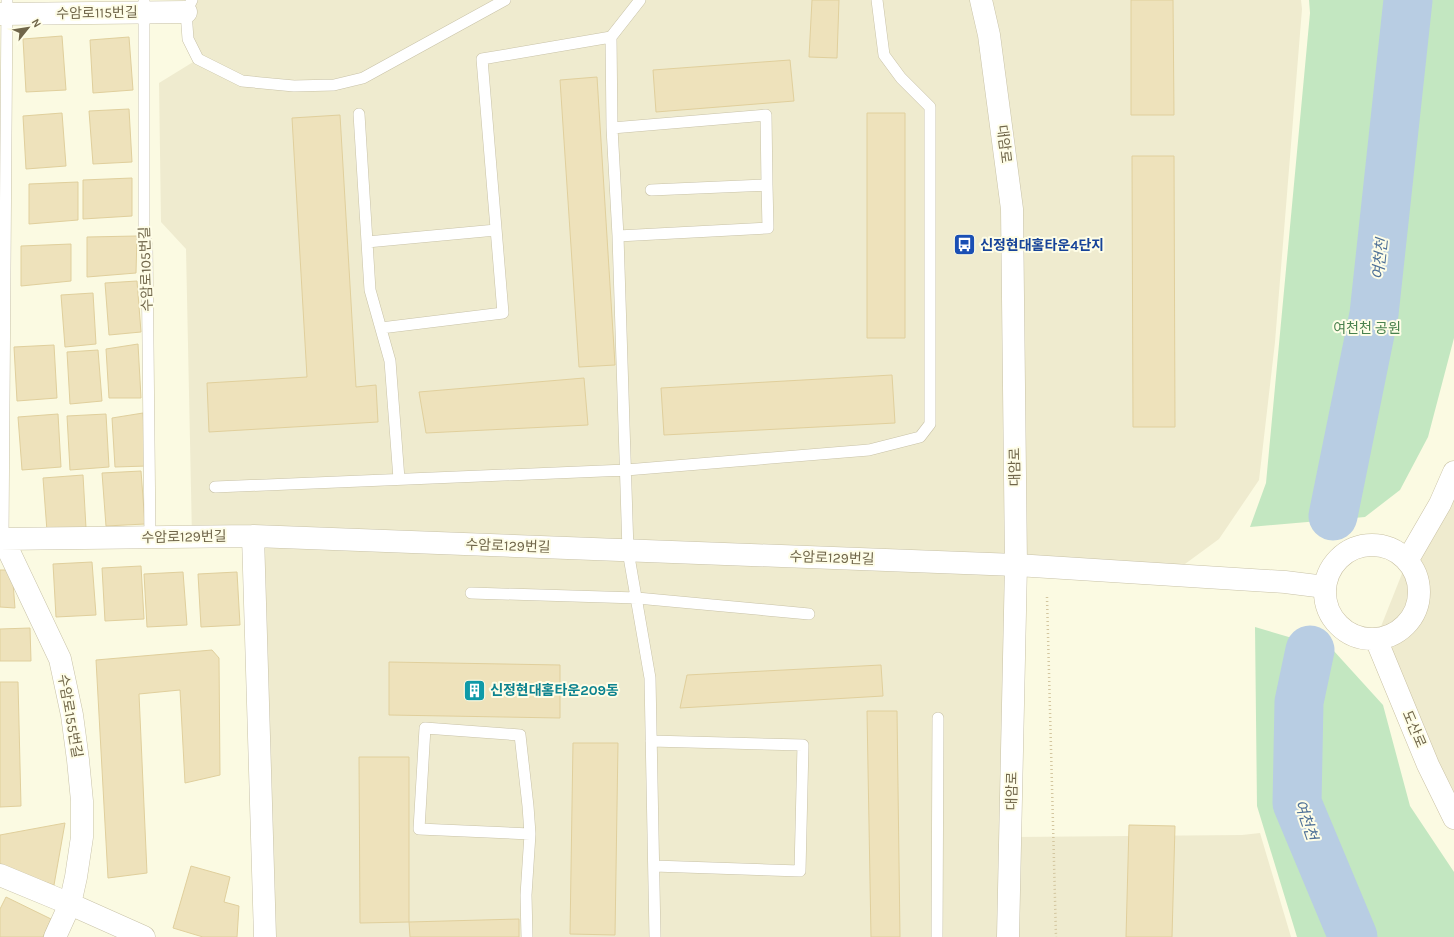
<svg xmlns="http://www.w3.org/2000/svg" width="1454" height="937" viewBox="0 0 1454 937" font-family="Karla,'Noto Sans KR',sans-serif">
	<style>
		.residential { fill: #efebcf }
		.green { fill: #c3e7c1 }
		.lines { fill: none; stroke-linecap: round; stroke-linejoin: round }
		.river { stroke: #b8cde3; stroke-width: 49 }
		.building { fill: #eee2bb; stroke: #e0cf9c }
		.service-casing { stroke: #c8c2a7; stroke-width: 12 }
		.minor-casing { stroke: #c8c2a7; stroke-width: 23 }
		.tertiary-casing { stroke: #c8c2a7; stroke-width: 23 }
		.secondary-casing { stroke: #c9c1a3; stroke-width: 23 }
		.path { stroke: #d3c69f; stroke-width: 2.5; stroke-dasharray: 1 3; stroke-linecap: butt }
		.service { stroke: #fff; stroke-width: 11 }
		.minor { stroke: #fff; stroke-width: 22 }
		.tertiary { stroke: #fff; stroke-width: 22 }
		.secondary { stroke: #fff; stroke-width: 22 }
		.labels { text-anchor: middle; dominant-baseline: central; stroke-width: 4; stroke-linejoin: round; paint-order: stroke }
		.street-label { font-size: 14px; fill: #70664a; stroke: #fefde7 }
		.transit-label { font-size: 14px; font-weight: bold; fill: #164399; stroke: #fefde7; text-anchor: start }
		.park-label { font-size: 14px; fill: #48814d; stroke: #fefde7 }
		.culture-label { font-size: 14px; font-weight: bold; fill: #0d838f; stroke: #fefde7; text-anchor: start }
		.water-label { font-size: 15px; font-style: italic; fill: #4e7097; stroke: #fefde7 }
	</style>
	<rect width="100%" height="100%" fill="#fbfae2"/>
	<!-- residential -->
	<path class="residential" d="M 192,0 L 1301,0 L 1302,9 L 1275,342 L 1259,480 L 1219,539 L 1170,575 L 1016,565 L 1012,837 L 1242,835 L 1260,833 L 1291,937 L 265,937 L 253,537 L 192,537 L 186,249 L 161,222 L 159,83 L 198,59 L 188,39 Z
		M 1454,472 L 1454,818 L 1376,639 L 1407,561 Z"/>
	<!-- green -->
	<path class="green" d="M 1309,0 L 1454,0 L 1454,338 L 1428,437 L 1400,490 L 1365,517 L 1250,527 L 1266,483 L 1310,13 Z
		M 1255,627 L 1333,650 L 1383,705 L 1410,806 L 1454,872 L 1454,937 L 1297,937 L 1257,806 Z"/>
	<g class="lines">
		<!-- river -->
		<path class="river" d="M 1333,516 L 1374,314 L 1408,0
			M 1310,650 L 1299,702 L 1297,803 L 1353,937"/>
	</g>
	<!-- building -->
	<path class="building" d="M 812,0 L 839,0 L 837,58 L 809,57 Z
		M 1131,0 L 1173,0 L 1174,115 L 1131,115 Z
		M 62,36 L 66,90 L 26,92 L 23,39 Z
		M 129,37 L 133,90 L 93,93 L 90,40 Z
		M 790,60 L 794,101 L 656,112 L 653,70 Z
		M 597,77 L 615,365 L 579,367 L 560,80 Z
		M 129,109 L 132,162 L 93,164 L 89,111 Z
		M 62,113 L 66,166 L 26,169 L 23,116 Z
		M 867,113 L 905,113 L 905,338 L 867,338 Z
		M 340,115 L 356,387 L 376,385 L 378,422 L 209,432 L 207,383 L 307,377 L 292,118 Z
		M 1132,156 L 1174,156 L 1175,427 L 1133,427 Z
		M 132,178 L 132,216 L 83,219 L 83,180 Z
		M 78,182 L 78,220 L 29,224 L 29,184 Z
		M 137,236 L 136,273 L 87,277 L 87,237 Z
		M 71,244 L 71,281 L 21,286 L 21,246 Z
		M 137,281 L 141,332 L 109,335 L 105,283 Z
		M 93,293 L 96,344 L 65,347 L 61,295 Z
		M 138,344 L 141,398 L 109,398 L 106,349 Z
		M 54,345 L 57,398 L 17,401 L 14,347 Z
		M 98,350 L 102,401 L 70,404 L 67,352 Z
		M 892,375 L 895,423 L 664,435 L 661,388 Z
		M 584,378 L 588,425 L 426,433 L 419,392 Z
		M 143,413 L 147,466 L 115,467 L 112,418 Z
		M 58,414 L 61,467 L 22,470 L 18,417 Z
		M 106,414 L 109,467 L 70,470 L 67,416 Z
		M 141,471 L 145,524 L 106,526 L 102,473 Z
		M 83,475 L 86,528 L 47,531 L 43,478 Z
		M 92,562 L 96,615 L 56,617 L 53,564 Z
		M 141,566 L 144,619 L 105,621 L 102,568 Z
		M 0,570 L 12,570 L 15,608 L 0,607 Z
		M 183,572 L 187,625 L 147,627 L 144,574 Z
		M 237,572 L 240,625 L 201,627 L 198,574 Z
		M 30,628 L 31,661 L 0,661 L 0,629 Z
		M 212,650 L 219,658 L 220,775 L 185,783 L 180,690 L 139,694 L 147,873 L 108,878 L 96,660 Z
		M 389,662 L 560,665 L 560,718 L 389,715 Z
		M 881,665 L 883,696 L 680,708 L 687,675 Z
		M 0,682 L 18,682 L 21,806 L 0,807 Z
		M 867,711 L 897,711 L 900,937 L 871,937 Z
		M 573,743 L 618,743 L 615,935 L 570,934 Z
		M 359,757 L 409,757 L 409,922 L 360,923 Z
		M 65,823 L 54,885 L 0,867 L 0,835 Z
		M 1129,825 L 1175,826 L 1172,937 L 1126,937 Z
		M 191,866 L 230,877 L 224,902 L 239,906 L 237,937 L 203,937 L 173,928 Z
		M 6,897 L 51,919 L 43,937 L 0,937 L 0,909 Z
		M 519,919 L 519,937 L 410,937 L 409,922 Z"/>
	<g class="lines">
		<defs>
			<path id="service" d="M 144,0 L 144,234 L 147,246 L 150,538
				M 192,0 L 186,12 L 188,39 L 198,59 L 242,81 L 294,86 L 334,85 L 363,78 L 505,0
				M 640,0 L 611,37 L 612,128 L 618,236 L 628,551 L 650,678 L 655,937
				M 359,114 L 370,290 L 390,361 L 399,479
				M 612,128 L 766,115 L 767,185
				M 618,236 L 768,228 L 767,185 L 651,190
				M 367,242 L 496,230
				M 381,328 L 503,313 L 482,59 L 611,37
				M 215,487 L 626,470 L 869,450 L 920,437 L 930,424 L 930,107 L 901,78 L 884,55 L 877,0
				M 3,539 L 7,0
				M 471,593 L 637,598 L 809,614
				M 651,741 L 803,745 L 800,871 L 654,866
				M 527,937 L 526,895 L 530,834 L 528,806 L 520,735 L 425,728 L 419,829 L 530,834
				M 937,937 L 938,718"/>
			<path id="minor" d="M 0,14 L 186,12
				M 253,536 L 265,937
				M 0,539 L 253,536 L 1016,565 L 1285,582 L 1325,587
				M 3,539 L 60,659 L 72,715 L 78,760 L 82,801 L 82,837 L 76,877 L 70,904 L 55,937
				M 0,875 L 70,904 L 144,937"/>
			<path id="tertiary" d="M 981,0 L 989,35 L 1012,209 L 1016,565 L 1008,937"/>
			<path id="secondary" d="M1325 592a47 47 0 1 1 94 0a47 47 0 1 1-94 0Z
				M 1407,561 L 1440,504 L 1454,472
				M 1376,639 L 1428,765 L 1454,818"/>
		</defs>
		<!-- service casing -->
		<use href="#service" class="service-casing"/>
		<!-- minor casing -->
		<use href="#minor" class="minor-casing"/>
		<!-- tertiary casing -->
		<use href="#tertiary" class="tertiary-casing"/>
		<!-- secondary casing -->
		<use href="#secondary" class="secondary-casing"/>
		<!-- path -->
		<path class="path" d="M 1047,597 L 1056,937"/>
		<!-- service -->
		<use href="#service" class="service"/>
		<!-- minor -->
		<use href="#minor" class="minor"/>
		<!-- tertiary -->
		<use href="#tertiary" class="tertiary"/>
		<!-- secondary -->
		<use href="#secondary" class="secondary"/>
	</g>
	<!-- icons -->
	<defs>
		<symbol id="bus-square" viewBox="-11 -11 22 22"><rect x="-9" y="-9" width="18" height="18" rx="4" fill="#1a4fb4" stroke="#fefde7"/><path d="M-5-6H5V4H4V6H2V4H-2V6H-4V4H-5ZM-3.5-4V0h7V-4ZM-3.5 1.2v1.5H-2V1.2ZM2 1.2v1.5H3.5V1.2Z" fill="#fff"/></symbol>
		<symbol id="building-square" viewBox="-11 -11 22 22"><rect x="-9" y="-9" width="18" height="18" rx="4" fill="#0f9aa8" stroke="#fefde7"/><path d="M-4-6H4V6H1V3H-1V6H-4ZM-2.5-4.3h1.7v1.8h-1.7ZM.8-4.3h1.7v1.8H.8ZM-2.5-1h1.7V.8h-1.7ZM.8-1h1.7V.8H.8Z" fill="#fff"/></symbol>
	</defs>
	<g fill-rule="evenodd">
		<use href="#bus-square" x="952" y="232" width="25" height="25"/>
		<use href="#building-square" x="462" y="678" width="25" height="25"/>
	</g>
	<g class="labels">
		<!-- street labels -->
		<g class="street-label">
			<text transform="translate(97 13) rotate(-1)">수암로115번길</text>
			<text transform="translate(1004 144) rotate(83)">대암로</text>
			<text transform="translate(146 269) rotate(-92)">수암로105번길</text>
			<text transform="translate(1015 467) rotate(-91)">대암로</text>
			<text transform="translate(184 537) rotate(-1)">수암로129번길</text>
			<text transform="translate(508 546) rotate(2)">수암로129번길</text>
			<text transform="translate(832 558) rotate(2)">수암로129번길</text>
			<text transform="translate(70 716) rotate(80)">수암로155번길</text>
			<text transform="translate(1414 729) rotate(67)">도산로</text>
			<text transform="translate(1012 791) rotate(-89)">대암로</text>
		</g>
		<!-- transit labels -->
		<g class="transit-label">
			<text x="980" y="245">신정현대홈타운4단지</text>
		</g>
		<!-- park labels -->
		<g class="park-label">
			<text x="1367" y="328">여천천 공원</text>
		</g>
		<!-- culture labels -->
		<g class="culture-label">
			<text x="490" y="690">신정현대홈타운209동</text>
		</g>
		<!-- water labels -->
		<g class="water-label">
			<text transform="translate(1380 259) rotate(-84)">여천천</text>
			<text transform="translate(1306 820) rotate(71)">여천천</text>
		</g>
	</g>
	<!-- north arrow -->
	<g transform="translate(28 28) rotate(60)" stroke="#fefde7" stroke-width="3" paint-order="stroke">
	<path d="M0-3L7 15L0 10L-7 15Z" fill="#70664a"/>
	<text y="-6" font-size="11" font-weight="bold" text-anchor="middle" fill="#70664a">N</text>
	</g>
</svg>
